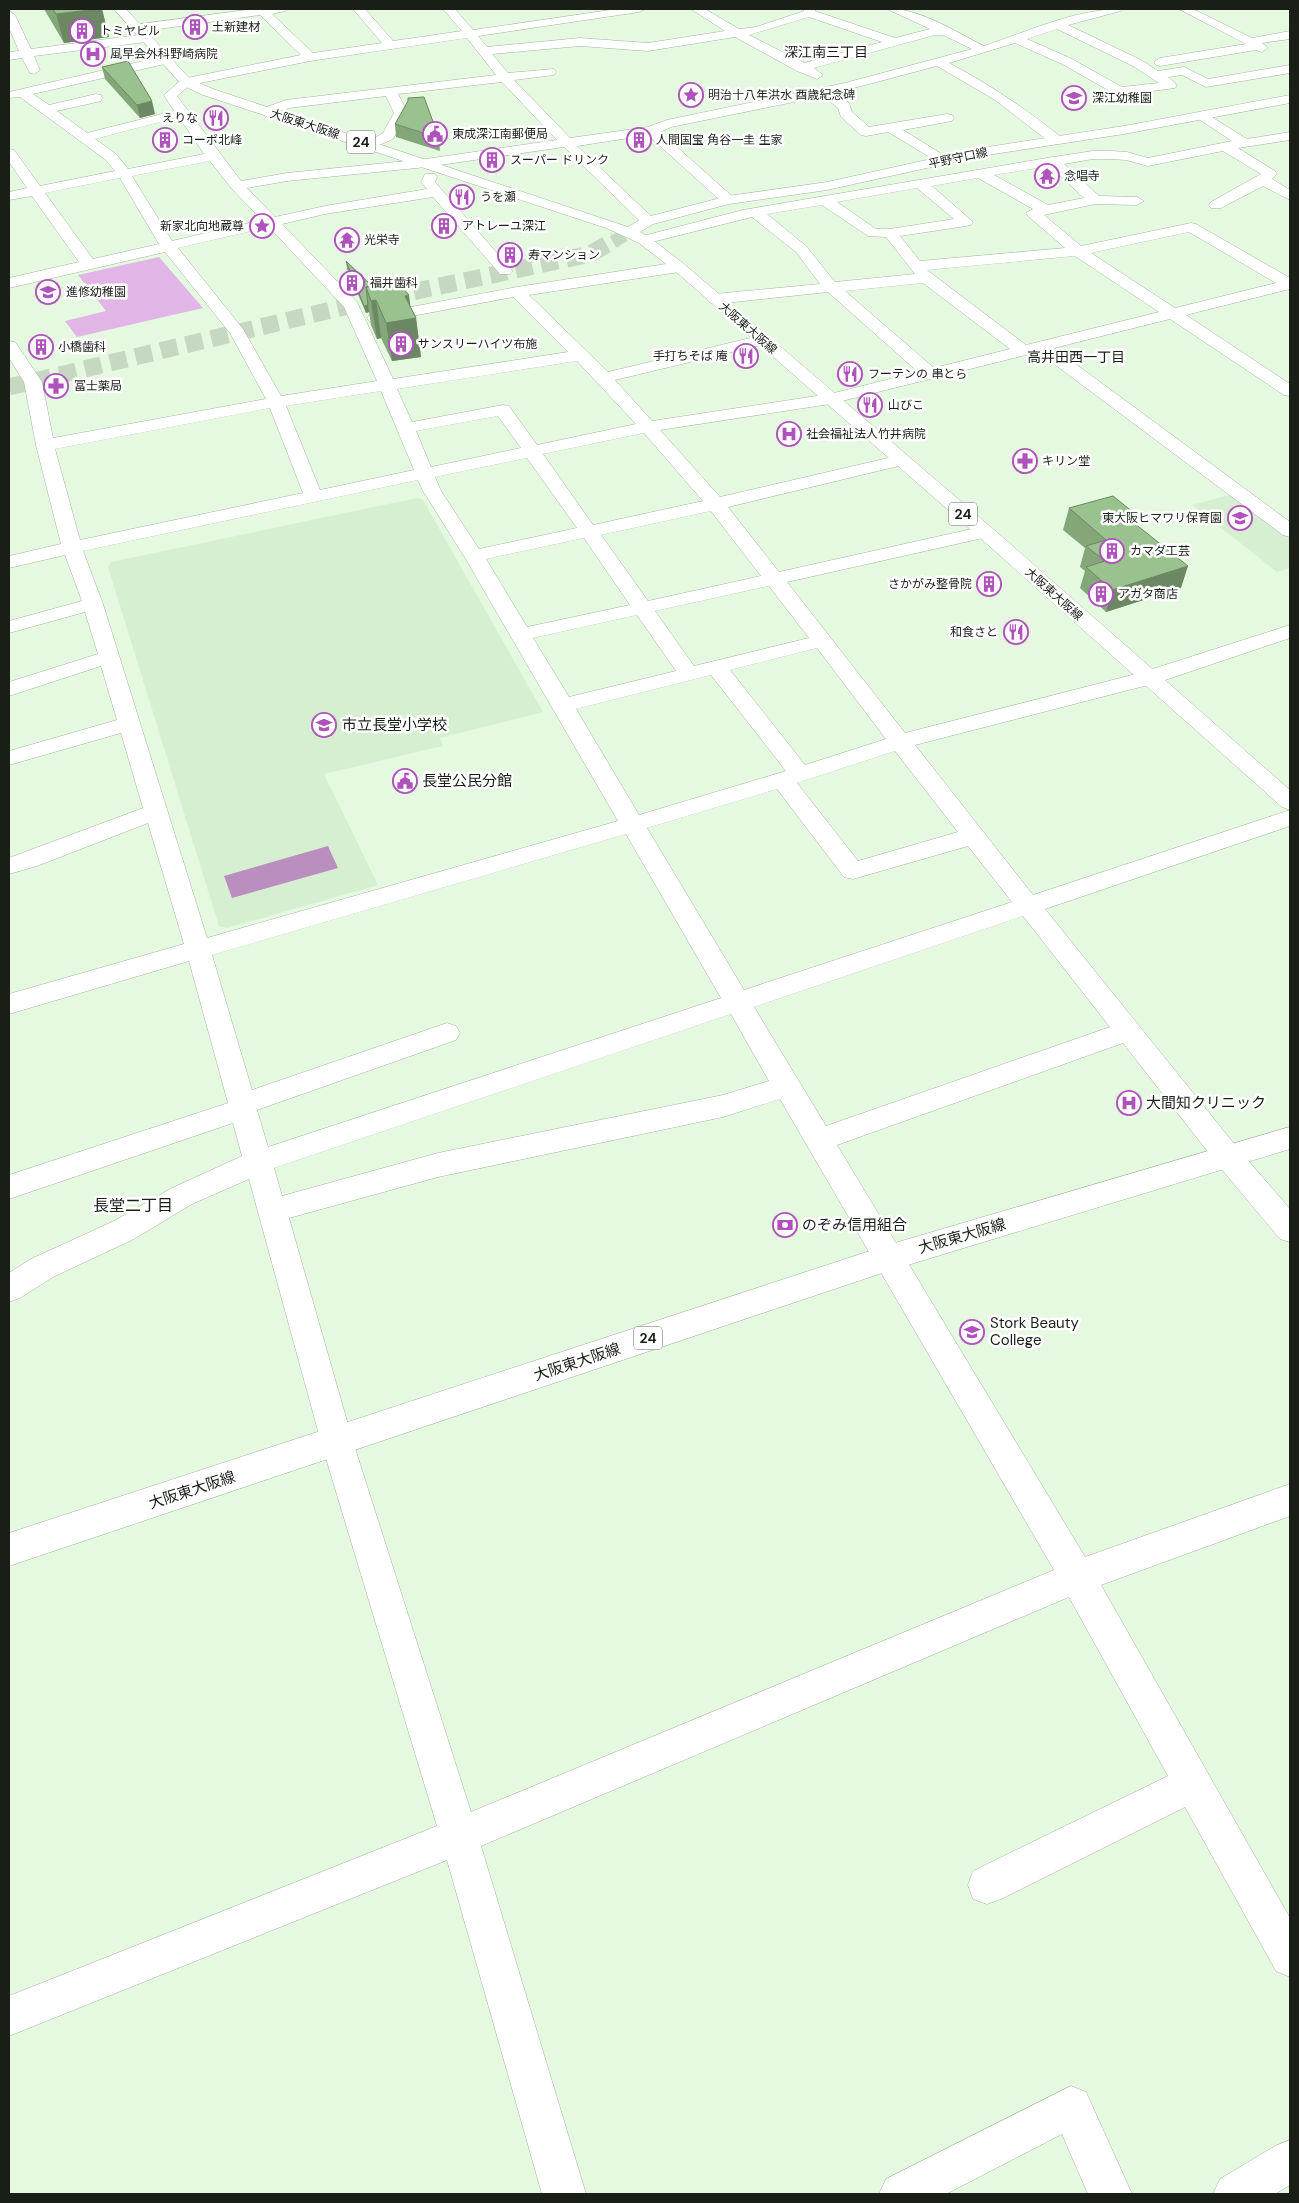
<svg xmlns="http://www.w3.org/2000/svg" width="1299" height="2203" viewBox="0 0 1299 2203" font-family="'DM Sans','Noto Sans JP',sans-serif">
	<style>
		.built { fill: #d7efd1 }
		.green { fill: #e1b6e7 }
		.water { fill: #ba8ebf }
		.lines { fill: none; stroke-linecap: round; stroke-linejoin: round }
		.major-tunnel-far1 { stroke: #c6d7c2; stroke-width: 13; stroke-dasharray: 13 6; stroke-linecap: butt }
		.major-tunnel { stroke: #c6d7c2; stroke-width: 17; stroke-dasharray: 17 9; stroke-linecap: butt }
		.minor-casing { stroke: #a3b59f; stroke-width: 1 }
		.major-casing { stroke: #a3b59f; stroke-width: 1 }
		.minor { fill: #fff; fill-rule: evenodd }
		.major { fill: #fff; fill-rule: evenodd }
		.wall { fill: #84a77a }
		.shaded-wall { fill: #6b8863 }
		.building { fill: #99c28e; stroke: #6b8863 }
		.labels { text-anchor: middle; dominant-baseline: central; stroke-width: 5; stroke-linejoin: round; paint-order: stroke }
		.far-poi-label { font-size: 12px; fill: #191f17; stroke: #fff; text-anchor: start }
		.far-street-label { font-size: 12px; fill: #191f17; stroke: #fff }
		.far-neighbourhood-label { font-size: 14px; fill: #191f17; stroke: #fff }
		.shield { fill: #fff; stroke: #5e625d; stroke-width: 1 }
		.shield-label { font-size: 14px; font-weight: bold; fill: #191f17 }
		.poi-label { font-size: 15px; fill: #191f17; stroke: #fff; text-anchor: start }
		.street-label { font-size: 15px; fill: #191f17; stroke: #fff }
		.neighbourhood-label { font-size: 16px; fill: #191f17; stroke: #fff }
	</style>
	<rect width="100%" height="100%" fill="#e5f8e0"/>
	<!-- built -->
	<path class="built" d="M 1233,494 L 1290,537 L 1290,568 L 1277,572 L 1192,505 Z
		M 417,498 L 423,500 L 543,712 L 440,738 L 443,746 L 324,774 L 378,885 L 227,928 L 219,926 L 108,567 L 111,562 Z"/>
	<!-- green -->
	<path class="green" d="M 159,257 L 203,308 L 77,337 L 65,321 L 106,311 L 78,275 Z"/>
	<!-- water -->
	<path class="water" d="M 328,846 L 338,868 L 232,898 L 224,876 Z"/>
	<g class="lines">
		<!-- major-tunnel-far1 -->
		<path class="major-tunnel-far1" d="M 613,242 L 630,232"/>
		<!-- major-tunnel -->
		<path class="major-tunnel" d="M 9,387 L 365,302 L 581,256 L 592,253 L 615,240"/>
		<defs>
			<path id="minor" d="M 254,9 L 287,9 L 285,11 L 272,14 L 313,53 L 382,43 L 353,9 L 365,9 L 393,41 L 462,31 L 443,9 L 455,9 L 473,30 L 617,9 L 645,9 L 639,12 L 478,36 L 487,47 L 580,38 L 648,43 L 725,31 L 691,9 L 705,9 L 739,29 L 756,27 L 804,11 L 804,9 L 816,9 L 815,11 L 895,38 L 930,29 L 887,9 C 918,7 956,32 984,46 C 1029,31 1075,9 1123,9 L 1121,11 L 1068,25 L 1141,60 L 1158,71 L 1184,67 L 1208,79 L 1290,65 L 1290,73 L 1206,87 L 1182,75 L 1168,77 L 1177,85 L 1175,88 L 1120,95 L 1115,94 L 1062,64 L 1015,43 L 949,63 C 989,84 1026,109 1061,137 L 1063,140 L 1061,143 L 1051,143 L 995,100 L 937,66 L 835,93 L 849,103 L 852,112 L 869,127 L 947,114 L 952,115 L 954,118 L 952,121 L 903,130 L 948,158 L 950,161 L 948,164 L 943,165 L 888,132 L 866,136 L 861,135 L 841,117 L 838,108 L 823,96 L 671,127 L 660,132 L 733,197 L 735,200 L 733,203 L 723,203 L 648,135 L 577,146 L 653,218 L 655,221 L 653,224 L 643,224 L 564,147 L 426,167 L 287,181 L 247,188 L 275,217 L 325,206 L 427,189 L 421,182 L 425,174 L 435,174 L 437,177 L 435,182 L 510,268 L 513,271 L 510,274 L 500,274 L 433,197 L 325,214 L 282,224 L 357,302 L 393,379 L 568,352 L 513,297 L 375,323 L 369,321 L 367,318 L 369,315 L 517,287 L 679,262 L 684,264 L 687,267 L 684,270 L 679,272 L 529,295 L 608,372 L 763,335 L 769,337 L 771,340 L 769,343 L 615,380 L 652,421 L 830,394 L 918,372 L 828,292 L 715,304 L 709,302 L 707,299 L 709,296 L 715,294 L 820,284 L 796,252 L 752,217 L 644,244 L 639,243 L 637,240 L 639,237 L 743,210 L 1053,157 L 1093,151 L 1111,151 L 1127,152 L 1148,158 L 1232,141 L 1197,118 L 1195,115 L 1202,111 L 1247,139 L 1290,132 L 1290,140 L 1238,148 L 1275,171 L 1277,174 L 1272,179 L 1290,190 L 1290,200 L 1263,186 L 1221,208 L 1211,208 L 1209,205 L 1211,202 L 1261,174 L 1223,151 L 1148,166 L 1126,160 L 1111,159 L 1093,159 L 1064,164 L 1099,196 L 1137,197 L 1144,201 L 1137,205 L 1095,204 L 1044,215 L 1081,246 L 1191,223 L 1196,224 L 1290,278 L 1290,289 L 1186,315 L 1290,384 L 1290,396 L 1284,395 L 1170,319 L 1054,348 L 1290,522 L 1290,537 L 1283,535 L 1038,352 L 830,404 L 660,430 L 720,497 L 901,455 L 907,456 L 910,460 L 907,464 L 728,507 L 779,572 L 985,526 L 992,528 L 995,532 L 992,536 L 787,582 L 905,733 L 1140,673 L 1290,625 L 1290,638 L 1156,683 L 915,745 L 1033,895 L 1290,810 L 1290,826 L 1045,909 L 1239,1150 L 1290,1209 L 1290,1242 L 1280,1239 L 1219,1166 L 1123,1043 L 837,1145 L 1085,1557 L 1290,1484 L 1290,1516 L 1101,1585 L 1290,1918 L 1290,1977 L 1276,1971 L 1185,1807 L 1001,1899 L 987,1904 L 973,1899 L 968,1885 L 973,1871 L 1168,1776 L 1069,1597 L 481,1846 L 586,2194 L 542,2194 L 447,1860 L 9,2036 L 9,1996 L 437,1826 L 321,1442 L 249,1179 L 192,1204 L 134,1239 L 53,1277 L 20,1298 L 9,1302 L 9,1273 L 31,1259 L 114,1221 L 172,1188 L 242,1156 L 233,1123 L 9,1199 L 9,1175 L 228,1103 L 189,961 L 9,1014 L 9,994 L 184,944 L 148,823 L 37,866 L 9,874 L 9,858 L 143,808 L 121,733 L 9,765 L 9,751 L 117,720 L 101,666 L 9,696 L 9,682 L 98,654 L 85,612 L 9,633 L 9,621 L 82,601 L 65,555 L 9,568 L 9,556 L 61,544 L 36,445 L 24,382 L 9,358 L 9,341 L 15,342 L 42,382 L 53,438 L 266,399 L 230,333 L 165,252 L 9,288 L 9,278 L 79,262 L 32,196 L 9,200 L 9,192 L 27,188 L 9,162 L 9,149 L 14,150 L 40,186 L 115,171 L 106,160 L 20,97 L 9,98 L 9,92 L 165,56 L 171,60 L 169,63 L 33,94 L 49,105 L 96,94 L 101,95 L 102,98 L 101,101 L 57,111 L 87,133 L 174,111 L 164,95 L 182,79 L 301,55 L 260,15 L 137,32 L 131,28 L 133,25 ZM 809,17 L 882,42 L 804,63 L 749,35 ZM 1057,29 L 1133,66 L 1159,83 L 1122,87 L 1070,58 L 1027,39 ZM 935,35 L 943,35 L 972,49 L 845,83 L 667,120 L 648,127 L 570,138 L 514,80 L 554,75 L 556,72 L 554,69 L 508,73 L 492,54 L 580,46 L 648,51 L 735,37 L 797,71 L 817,79 L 823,75 L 814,68 ZM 467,38 L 496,75 L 286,100 L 261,109 L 259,112 L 266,116 L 289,108 L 386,96 L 394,113 L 383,133 L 363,145 L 370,149 L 393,139 L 408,113 L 398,94 L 502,82 L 557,140 L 426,159 L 287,173 L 241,181 L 177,96 L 190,85 L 310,61 ZM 179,117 L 204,154 L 128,169 L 116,154 L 95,139 ZM 210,161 L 232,189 L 262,220 L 172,241 L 132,176 ZM 1050,166 L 1084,198 L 1048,205 L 994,175 ZM 120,178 L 159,244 L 93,259 L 45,193 ZM 978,178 L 1033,209 L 1026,213 L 1028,216 L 1065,248 L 920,261 L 900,236 L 966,226 L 971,225 L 973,222 L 932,186 ZM 917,188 L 954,219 L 890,229 L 876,229 L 837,202 ZM 822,205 L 868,236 L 886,237 L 915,274 L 835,282 L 806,246 L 767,214 ZM 269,227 L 344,307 L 377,381 L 281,396 L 243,329 L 178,248 ZM 1189,232 L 1276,283 L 1175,308 L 1091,253 ZM 1075,256 L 1159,312 L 1026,345 L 927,270 ZM 923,283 L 1010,349 L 934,368 L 845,291 ZM 577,361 L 636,424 L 537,445 L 509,406 L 503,405 L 412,422 L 397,389 ZM 381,391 L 414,470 L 320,490 L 286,406 ZM 270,408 L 303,493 L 80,540 L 55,449 ZM 498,416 L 521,448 L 431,467 L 416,431 ZM 644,433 L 703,501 L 593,525 L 543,454 ZM 527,458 L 577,528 L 479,549 L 441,491 L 435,477 ZM 418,480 L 423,491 L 464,556 L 618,821 L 207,938 L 103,604 L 83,551 ZM 711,511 L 761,576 L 648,601 L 601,535 ZM 584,538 L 630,605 L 527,627 L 486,559 ZM 769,586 L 809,638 L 694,666 L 655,611 ZM 637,615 L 676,671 L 569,697 L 533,638 ZM 817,648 L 886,739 L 805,765 L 730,670 ZM 711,675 L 786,771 L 639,815 L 576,709 ZM 895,751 L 958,832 L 858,861 L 797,783 ZM 777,789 L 844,877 L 853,879 L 968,846 L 1012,902 L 744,990 L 647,828 ZM 626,834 L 721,998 L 268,1147 L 257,1110 L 456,1040 L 460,1033 L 456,1026 L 447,1023 L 252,1090 L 212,955 ZM 1023,916 L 1110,1027 L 826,1126 L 754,1007 ZM 731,1014 L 769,1081 L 723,1095 L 438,1153 L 282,1196 L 274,1168 ZM 780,1099 L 1054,1570 L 471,1812 L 353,1442 L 289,1218 L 438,1177 L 723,1117 Z
				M 1179,9 L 1193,9 L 1252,38 L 1290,31 L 1290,39 L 1262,43 L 1268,48 L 1262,52 L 1256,50 L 1160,66 L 1156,65 L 1154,62 L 1160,58 L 1246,44 Z
				M 9,11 L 15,15 L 31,49 L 146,34 L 152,38 L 146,42 L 34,56 L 40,70 L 34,74 L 30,73 L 22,58 L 9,60 L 9,52 L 19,51 L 9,28 Z
				M 1071,2086 L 1086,2092 L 1132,2194 L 1088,2194 L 1062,2134 L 946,2194 L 879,2194 L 886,2179 Z
				M 1290,2140 L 1290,2185 L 1275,2194 L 1213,2194 L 1220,2179 L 1275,2146 Z"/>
			<path id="major" d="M 114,9 L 126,9 L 190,79 L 213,89 L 628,227 L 643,218 L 728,196 L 827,182 L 981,148 L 1124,126 L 1290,95 L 1290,103 L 1124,134 L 981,156 L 827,190 L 729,204 L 653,224 L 640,232 L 649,237 L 684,264 L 992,528 L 1290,790 L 1290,810 L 1282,807 L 978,536 L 674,270 L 639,243 L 606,228 L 203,95 L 182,85 Z
				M 1290,1127 L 1290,1149 L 888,1271 L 9,1566 L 9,1533 L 888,1245 Z"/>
		</defs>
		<!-- minor casing -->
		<use href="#minor" class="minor-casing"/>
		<!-- major casing -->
		<use href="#major" class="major-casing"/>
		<!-- minor -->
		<use href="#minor" class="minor"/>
		<!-- major -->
		<use href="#major" class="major"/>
	</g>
	<!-- wall -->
	<path class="wall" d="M 44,9 L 102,9 L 109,37 L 64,43 Z
		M 102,67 L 155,114 L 140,118 L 105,79 Z
		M 395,124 L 439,138 L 440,151 L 396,137 Z
		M 346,261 L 372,286 L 411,308 L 416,318 L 421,357 L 392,361 L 381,338 L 377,339 L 371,325 L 369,312 L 366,313 L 347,269 Z
		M 1069,508 L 1139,517 L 1136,525 L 1181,588 L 1106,612 L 1080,588 L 1085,571 L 1080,567 L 1085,548 L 1063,530 Z"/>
	<!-- shaded-wall -->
	<path class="shaded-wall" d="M 98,9 L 102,9 L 109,37 L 64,43 L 56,14 Z
		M 152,101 L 155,114 L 140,118 L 137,105 Z
		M 409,295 L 412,319 L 416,318 L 421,357 L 392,361 L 386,323 L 405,296 Z
		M 376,300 L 381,338 L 377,339 L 371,301 Z
		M 368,305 L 369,312 L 366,313 L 364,306 Z
		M 1139,517 L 1133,538 L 1129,519 Z
		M 1188,566 L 1181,588 L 1106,612 L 1112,590 Z"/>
	<!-- building -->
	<path class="building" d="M 53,9 L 98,9 L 56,14 Z
		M 128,61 L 152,101 L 137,105 L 102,67 Z
		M 424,97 L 439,138 L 395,124 L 408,101 L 408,98 Z
		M 346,261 L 372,286 L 366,287 L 368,305 L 364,306 Z
		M 397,282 L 409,295 L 405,296 L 416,318 L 386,323 L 376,300 L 371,301 L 366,287 Z
		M 1113,496 L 1139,517 L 1129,519 L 1188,566 L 1112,590 L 1086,567 L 1105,561 L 1086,546 L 1106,540 L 1069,508 Z"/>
	<!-- icons -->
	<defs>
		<symbol id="building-ring" viewBox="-11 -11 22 22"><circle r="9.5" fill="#fff" stroke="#af52bc" stroke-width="1.5"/><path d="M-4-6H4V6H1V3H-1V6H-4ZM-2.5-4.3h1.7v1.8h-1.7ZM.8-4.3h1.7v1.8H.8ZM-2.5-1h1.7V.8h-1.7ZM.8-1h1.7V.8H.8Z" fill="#af52bc"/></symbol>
		<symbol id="hospital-ring" viewBox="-11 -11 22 22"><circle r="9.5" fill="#fff" stroke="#af52bc" stroke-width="1.5"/><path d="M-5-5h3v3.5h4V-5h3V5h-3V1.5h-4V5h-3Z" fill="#af52bc"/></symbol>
		<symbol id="sight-ring" viewBox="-11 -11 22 22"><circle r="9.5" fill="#fff" stroke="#af52bc" stroke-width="1.5"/><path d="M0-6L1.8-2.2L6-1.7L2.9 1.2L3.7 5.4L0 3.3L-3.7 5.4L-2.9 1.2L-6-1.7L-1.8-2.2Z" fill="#af52bc"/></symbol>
		<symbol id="school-ring" viewBox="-11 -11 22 22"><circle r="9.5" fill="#fff" stroke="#af52bc" stroke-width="1.5"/><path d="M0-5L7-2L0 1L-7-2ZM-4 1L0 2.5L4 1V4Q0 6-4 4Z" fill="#af52bc"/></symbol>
		<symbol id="restaurant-ring" viewBox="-11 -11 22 22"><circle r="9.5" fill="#fff" stroke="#af52bc" stroke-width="1.5"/><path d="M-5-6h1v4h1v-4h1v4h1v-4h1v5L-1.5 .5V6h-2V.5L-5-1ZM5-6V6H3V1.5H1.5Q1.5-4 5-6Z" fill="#af52bc"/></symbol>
		<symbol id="civic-ring" viewBox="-11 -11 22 22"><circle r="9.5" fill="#fff" stroke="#af52bc" stroke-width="1.5"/><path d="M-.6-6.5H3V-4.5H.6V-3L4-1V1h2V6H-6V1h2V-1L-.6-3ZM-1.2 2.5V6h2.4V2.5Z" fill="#af52bc"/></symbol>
		<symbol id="temple-ring" viewBox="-11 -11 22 22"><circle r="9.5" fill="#fff" stroke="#af52bc" stroke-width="1.5"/><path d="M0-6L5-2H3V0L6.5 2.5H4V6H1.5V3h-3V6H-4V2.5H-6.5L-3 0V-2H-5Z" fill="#af52bc"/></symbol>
		<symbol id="pharmacy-ring" viewBox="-11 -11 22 22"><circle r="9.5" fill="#fff" stroke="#af52bc" stroke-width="1.5"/><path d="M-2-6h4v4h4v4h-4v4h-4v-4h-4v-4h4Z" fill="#af52bc"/></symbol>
		<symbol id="bank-ring" viewBox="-11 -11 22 22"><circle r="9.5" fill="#fff" stroke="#af52bc" stroke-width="1.5"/><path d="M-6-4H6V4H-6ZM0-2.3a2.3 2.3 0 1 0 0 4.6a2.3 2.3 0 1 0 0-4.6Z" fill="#af52bc"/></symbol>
		<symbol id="university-ring" viewBox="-11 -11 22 22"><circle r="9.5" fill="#fff" stroke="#af52bc" stroke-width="1.5"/><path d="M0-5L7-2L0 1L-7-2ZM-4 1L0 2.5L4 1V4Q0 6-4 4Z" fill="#af52bc"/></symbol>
	</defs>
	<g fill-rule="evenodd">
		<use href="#building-ring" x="181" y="13" width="28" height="28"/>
		<use href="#building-ring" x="68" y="17" width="28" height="28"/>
		<use href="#hospital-ring" x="79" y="40" width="28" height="28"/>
		<use href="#sight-ring" x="677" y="81" width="28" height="28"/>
		<use href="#school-ring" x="1060" y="84" width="28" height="28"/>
		<use href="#restaurant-ring" x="202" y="104" width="28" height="28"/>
		<use href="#civic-ring" x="421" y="120" width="28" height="28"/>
		<use href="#building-ring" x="151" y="126" width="28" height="28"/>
		<use href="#building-ring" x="625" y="126" width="28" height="28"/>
		<use href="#building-ring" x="478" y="146" width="28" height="28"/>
		<use href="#temple-ring" x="1033" y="162" width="28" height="28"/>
		<use href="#restaurant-ring" x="448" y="183" width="28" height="28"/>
		<use href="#sight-ring" x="248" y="212" width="28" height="28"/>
		<use href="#building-ring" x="430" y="212" width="28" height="28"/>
		<use href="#temple-ring" x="333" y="226" width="28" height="28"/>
		<use href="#building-ring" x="496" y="241" width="28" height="28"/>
		<use href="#building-ring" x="338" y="269" width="28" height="28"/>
		<use href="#school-ring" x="34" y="278" width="28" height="28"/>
		<use href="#building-ring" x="387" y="330" width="28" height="28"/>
		<use href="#building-ring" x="27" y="333" width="28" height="28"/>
		<use href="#restaurant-ring" x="732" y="342" width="28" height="28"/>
		<use href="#restaurant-ring" x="836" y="360" width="28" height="28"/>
		<use href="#pharmacy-ring" x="42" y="372" width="28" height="28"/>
		<use href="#restaurant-ring" x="856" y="391" width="28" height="28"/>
		<use href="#hospital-ring" x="775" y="420" width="28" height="28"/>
		<use href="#pharmacy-ring" x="1011" y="447" width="28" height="28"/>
		<use href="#school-ring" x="1226" y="504" width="28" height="28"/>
		<use href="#building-ring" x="1098" y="537" width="28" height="28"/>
		<use href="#building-ring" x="975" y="570" width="28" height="28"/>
		<use href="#building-ring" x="1087" y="580" width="28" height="28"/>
		<use href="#restaurant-ring" x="1002" y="618" width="28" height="28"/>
		<use href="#school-ring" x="310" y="711" width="28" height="28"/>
		<use href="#civic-ring" x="391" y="767" width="28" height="28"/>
		<use href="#hospital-ring" x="1115" y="1089" width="28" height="28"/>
		<use href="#bank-ring" x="771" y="1211" width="28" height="28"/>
		<use href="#university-ring" x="958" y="1318" width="28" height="28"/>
	</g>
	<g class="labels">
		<!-- far-poi labels -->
		<g class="far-poi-label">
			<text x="212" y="27">土新建材</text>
			<text x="100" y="31">トミヤビル</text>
			<text x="110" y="54">風早会外科野崎病院</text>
			<text x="708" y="95">明治十八年洪水 酉歳紀念碑</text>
			<text x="1092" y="98">深江幼稚園</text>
			<text x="198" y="118" text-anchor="end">えりな</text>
			<text x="452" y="134">東成深江南郵便局</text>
			<text x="182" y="140">コーポ北峰</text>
			<text x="656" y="140">人間国宝 角谷一圭 生家</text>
			<text x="510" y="160">スーパー ドリンク</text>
			<text x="1064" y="176">念唱寺</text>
			<text x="480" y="197">うを瀬</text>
			<text x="244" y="226" text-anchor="end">新家北向地蔵尊</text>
			<text x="462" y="226">アトレーユ深江</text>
			<text x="364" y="240">光栄寺</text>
			<text x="528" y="255">寿マンション</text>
			<text x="370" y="283">福井歯科</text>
			<text x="66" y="292">進修幼稚園</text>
			<text x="418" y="344">サンスリーハイツ布施</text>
			<text x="58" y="347">小橋歯科</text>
			<text x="728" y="356" text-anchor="end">手打ちそば 庵</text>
			<text x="868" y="374">フーテンの 串とら</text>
			<text x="74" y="386">冨士薬局</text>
			<text x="888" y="405">山びこ</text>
			<text x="806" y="434">社会福祉法人竹井病院</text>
			<text x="1042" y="461">キリン堂</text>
			<text x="1222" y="518" text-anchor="end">東大阪ヒマワリ保育園</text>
			<text x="1130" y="551">カマダ工芸</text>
			<text x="972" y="584" text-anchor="end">さかがみ整骨院</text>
			<text x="1118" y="594">アガタ商店</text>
			<text x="998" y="632" text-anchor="end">和食さと</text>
		</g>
		<!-- far-street labels -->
		<g class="far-street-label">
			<text transform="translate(305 124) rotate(18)">大阪東大阪線</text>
			<text transform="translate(958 158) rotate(-12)">平野守口線</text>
			<text transform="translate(748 328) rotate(41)">大阪東大阪線</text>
			<text transform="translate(1054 594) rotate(42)">大阪東大阪線</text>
		</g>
		<!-- far-neighbourhood labels -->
		<g class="far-neighbourhood-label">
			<text x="826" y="52">深江南三丁目</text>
			<text x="1076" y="357">高井田西一丁目</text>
		</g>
		<!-- shield labels -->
		<g class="shield">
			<rect x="347" y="130.5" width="28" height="23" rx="4"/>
			<rect x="949" y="502.5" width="28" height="23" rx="4"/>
			<rect x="634" y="1326.5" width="28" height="23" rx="4"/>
		</g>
		<g class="shield-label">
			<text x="361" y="142">24</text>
			<text x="963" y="514">24</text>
			<text x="648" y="1338">24</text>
		</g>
		<!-- poi labels -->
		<g class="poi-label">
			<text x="342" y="725">市立長堂小学校</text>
			<text x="422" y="781">長堂公民分館</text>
			<text x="1146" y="1103">大間知クリニック</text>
			<text x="802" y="1225">のぞみ信用組合</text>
			<text x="990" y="1323">Stork Beauty<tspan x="990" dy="17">College</tspan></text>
		</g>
		<!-- street labels -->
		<g class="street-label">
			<text transform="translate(962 1236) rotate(-16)">大阪東大阪線</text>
			<text transform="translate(577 1362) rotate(-18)">大阪東大阪線</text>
			<text transform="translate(192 1490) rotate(-18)">大阪東大阪線</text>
		</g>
		<!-- neighbourhood labels -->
		<g class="neighbourhood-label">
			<text x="133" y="1205">長堂二丁目</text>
		</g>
	</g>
	<!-- border -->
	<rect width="1299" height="2203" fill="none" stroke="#191f17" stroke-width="20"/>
</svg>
